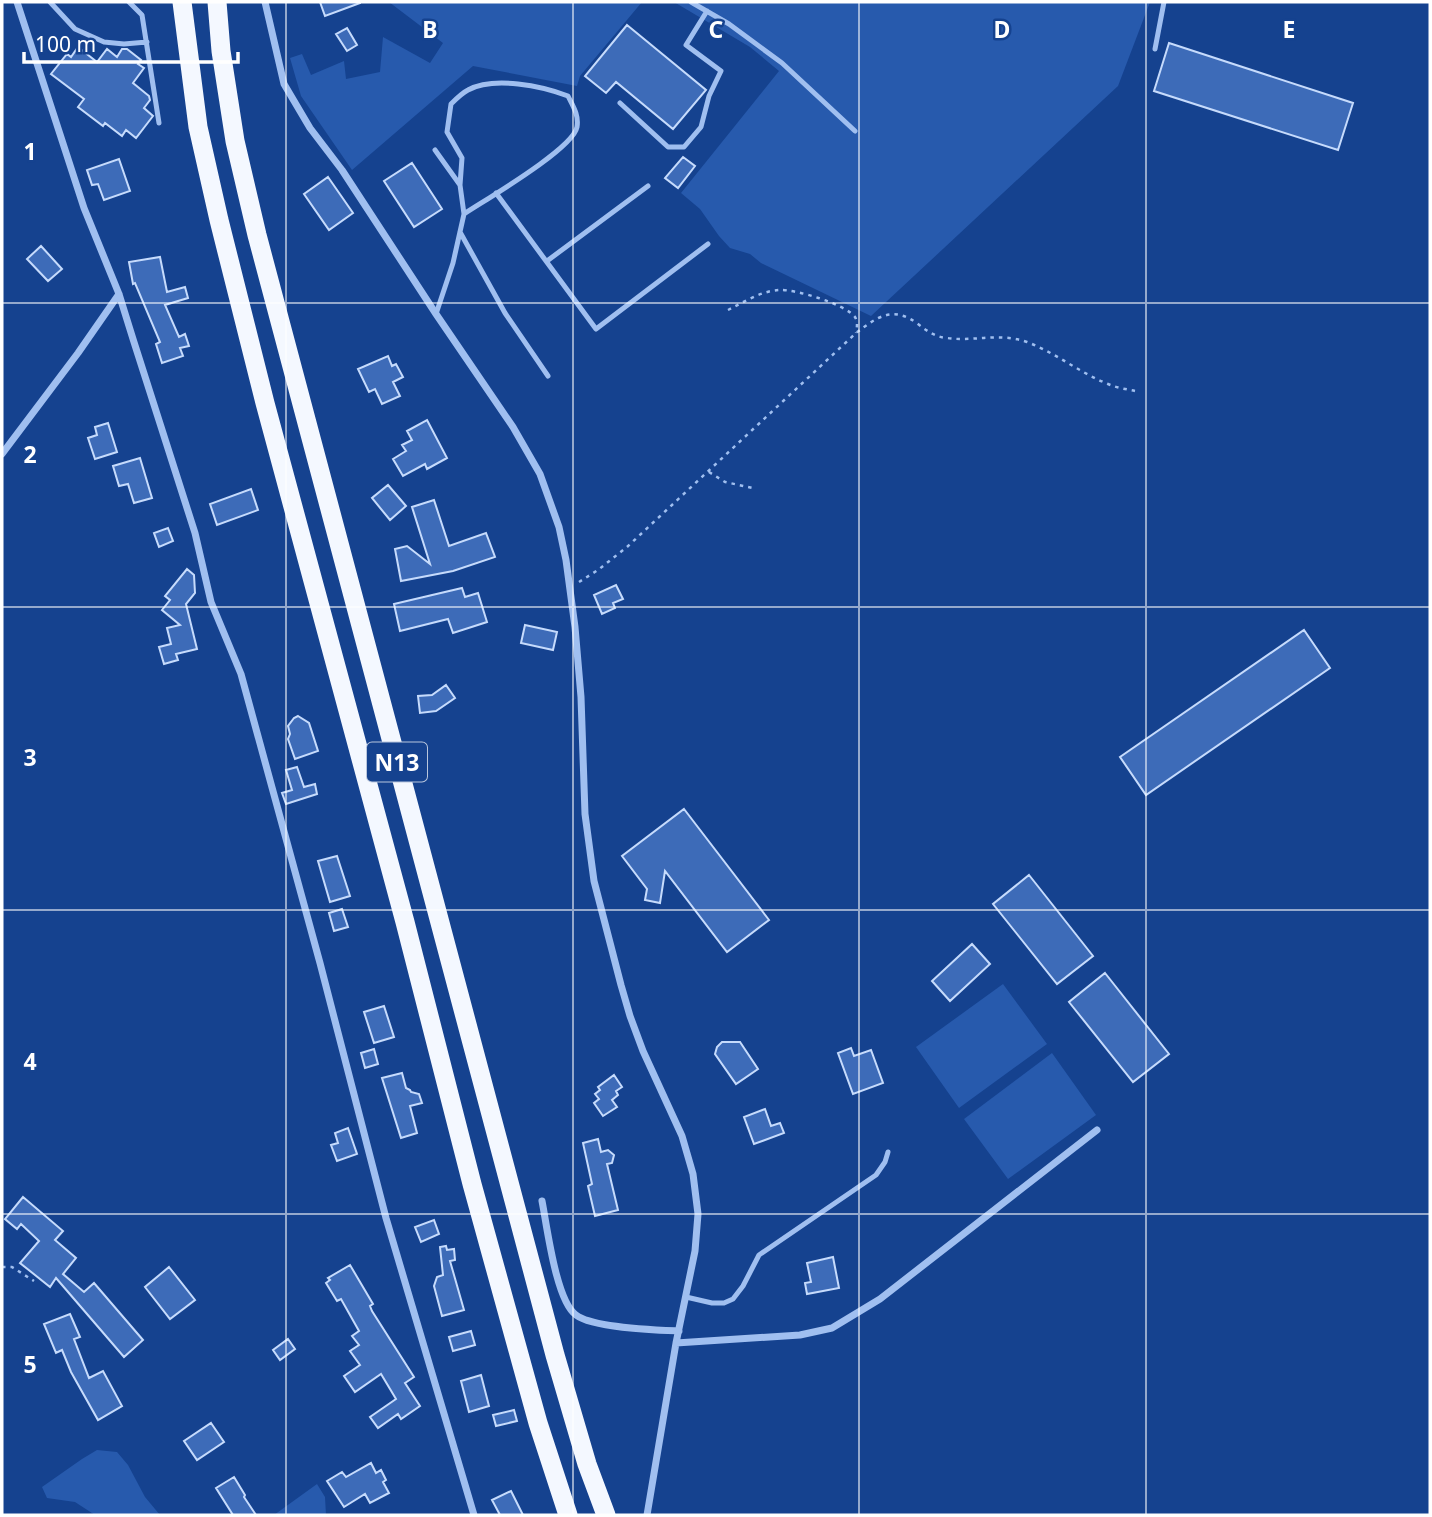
<svg xmlns="http://www.w3.org/2000/svg" width="1432" height="1517" viewBox="0 0 1432 1517" font-family="'Noto Sans',sans-serif">
	<style>
		.green { fill: #275aad }
		.building { fill: #3d6bb8; stroke: #c6dbfc; stroke-width: 2 }
		.lines { fill: none; stroke-linecap: round; stroke-linejoin: round }
		.path { stroke: #a0bff0; stroke-width: 2.5; stroke-dasharray: 3.5 5; stroke-linecap: butt }
		.service { stroke: #a0bff0; stroke-width: 5 }
		.minor { stroke: #a0bff0; stroke-width: 7 }
		.trunk { stroke: #f4f8ff; stroke-width: 19 }
		.grid { fill: none; stroke: #fff; stroke-width: 2; stroke-opacity: 0.55 }
		.labels { text-anchor: middle; dominant-baseline: central; stroke-width: 5; stroke-linejoin: round; paint-order: stroke }
		.shield { fill: #15428f; stroke: #b9c6dd; stroke-width: 2 }
		.shield-label { font-size: 23px; font-weight: bold; fill: #fff }
		.grid-label { font-size: 23px; text-anchor: middle; font-weight: bold; fill: #fff; stroke: #15428f; stroke-width: 5; stroke-linejoin: round; paint-order: stroke }
	</style>
	<rect width="100%" height="100%" fill="#15428f"/>
	<!-- green -->
	<path class="green" d="M 389,2 L 642,2 L 580,76 L 577,86 L 473,66 L 352,170 L 301,96 L 290,58 L 302,54 L 311,75 L 344,61 L 346,79 L 380,72 L 383,37 L 430,63 L 443,43 Z
		M 674,2 L 1150,2 L 1118,86 L 871,316 L 761,263 L 750,254 L 730,248 L 719,236 L 700,209 L 681,193 L 779,71 L 750,47 Z
		M 1003,984 L 1047,1044 L 959,1108 L 916,1047 Z
		M 1052,1053 L 1096,1115 L 1008,1179 L 964,1119 Z
		M 97,1450 L 117,1452 L 128,1465 L 145,1497 L 160,1515 L 95,1515 L 75,1502 L 47,1498 L 42,1487 L 82,1459 Z
		M 317,1484 L 325,1497 L 326,1515 L 274,1515 Z"/>
	<!-- building -->
	<path class="building" d="M 320,2 L 360,2 L 360,3 L 325,16 Z
		M 627,25 L 706,90 L 673,129 L 616,82 L 606,93 L 585,76 Z
		M 347,28 L 357,45 L 347,51 L 336,34 Z
		M 1169,43 L 1353,103 L 1338,150 L 1154,91 Z
		M 78,47 L 97,62 L 107,49 L 117,57 L 122,49 L 127,49 L 141,60 L 138,64 L 144,68 L 133,83 L 149,96 L 150,100 L 144,108 L 153,116 L 136,138 L 126,130 L 122,136 L 105,123 L 103,126 L 78,107 L 84,99 L 51,74 L 67,54 L 71,57 Z
		M 683,157 L 695,166 L 678,188 L 665,178 Z
		M 119,159 L 130,191 L 104,200 L 98,184 L 92,185 L 87,170 Z
		M 412,163 L 442,209 L 414,227 L 384,181 Z
		M 328,177 L 353,213 L 329,230 L 304,194 Z
		M 41,246 L 62,269 L 48,281 L 27,259 Z
		M 160,257 L 167,292 L 185,287 L 188,298 L 165,305 L 179,337 L 185,334 L 189,346 L 180,348 L 183,356 L 162,363 L 156,344 L 160,342 L 135,283 L 133,284 L 129,262 Z
		M 388,356 L 392,366 L 396,364 L 403,377 L 393,382 L 400,396 L 382,404 L 375,389 L 369,392 L 358,369 Z
		M 427,420 L 447,458 L 427,469 L 425,464 L 403,476 L 393,459 L 406,451 L 402,445 L 412,440 L 407,431 Z
		M 108,423 L 117,452 L 95,459 L 88,438 L 97,435 L 95,427 Z
		M 140,458 L 152,498 L 134,503 L 128,484 L 119,486 L 113,466 Z
		M 388,485 L 406,506 L 390,520 L 372,498 Z
		M 251,489 L 258,510 L 217,525 L 210,504 Z
		M 434,500 L 449,546 L 486,533 L 495,557 L 453,571 L 401,581 L 395,549 L 407,546 L 430,564 L 412,507 Z
		M 168,528 L 173,541 L 159,547 L 154,533 Z
		M 187,569 L 194,575 L 195,593 L 186,604 L 197,649 L 176,654 L 178,660 L 164,664 L 159,647 L 171,644 L 167,628 L 180,625 L 162,610 L 170,600 L 165,596 Z
		M 616,585 L 623,599 L 613,603 L 615,608 L 602,614 L 594,595 Z
		M 462,588 L 465,597 L 478,593 L 487,622 L 453,633 L 448,619 L 400,631 L 394,604 Z
		M 525,625 L 557,632 L 553,650 L 521,643 Z
		M 1304,630 L 1330,668 L 1146,795 L 1120,757 Z
		M 446,685 L 455,698 L 436,711 L 420,713 L 418,696 L 432,695 Z
		M 298,716 L 309,723 L 318,751 L 295,759 L 288,739 L 290,734 L 288,726 L 294,718 Z
		M 297,767 L 304,787 L 315,784 L 317,794 L 286,804 L 282,793 L 292,790 L 286,770 Z
		M 684,809 L 769,920 L 727,952 L 665,871 L 660,903 L 645,900 L 647,889 L 622,856 Z
		M 337,856 L 350,896 L 330,902 L 318,861 Z
		M 1029,875 L 1093,956 L 1057,984 L 993,904 Z
		M 342,909 L 348,927 L 334,931 L 329,913 Z
		M 972,944 L 990,964 L 950,1001 L 932,981 Z
		M 1105,973 L 1169,1054 L 1133,1082 L 1069,1002 Z
		M 384,1006 L 394,1037 L 374,1043 L 364,1012 Z
		M 722,1042 L 740,1042 L 758,1069 L 736,1084 L 715,1054 L 717,1047 Z
		M 851,1048 L 854,1056 L 871,1050 L 883,1083 L 853,1094 L 838,1053 Z
		M 374,1049 L 378,1064 L 365,1068 L 361,1053 Z
		M 402,1073 L 406,1088 L 410,1090 L 411,1092 L 419,1094 L 422,1103 L 410,1106 L 417,1133 L 401,1138 L 382,1078 Z
		M 614,1075 L 622,1087 L 616,1091 L 618,1095 L 612,1100 L 617,1107 L 603,1116 L 594,1103 L 599,1099 L 595,1094 L 600,1090 L 598,1087 Z
		M 765,1109 L 771,1126 L 780,1123 L 784,1133 L 754,1144 L 744,1117 Z
		M 348,1128 L 357,1154 L 337,1161 L 331,1145 L 338,1143 L 335,1133 Z
		M 598,1139 L 601,1152 L 608,1150 L 614,1155 L 612,1163 L 607,1164 L 618,1210 L 595,1216 L 588,1186 L 592,1184 L 583,1143 Z
		M 23,1197 L 63,1231 L 55,1240 L 76,1258 L 63,1274 L 84,1292 L 94,1283 L 143,1340 L 124,1357 L 56,1278 L 50,1287 L 20,1263 L 39,1241 L 21,1224 L 17,1229 L 5,1219 Z
		M 434,1220 L 439,1234 L 421,1242 L 415,1227 Z
		M 446,1246 L 447,1250 L 454,1249 L 455,1260 L 450,1261 L 464,1310 L 442,1316 L 434,1286 L 437,1277 L 443,1275 L 440,1247 Z
		M 833,1257 L 839,1288 L 807,1294 L 805,1283 L 811,1282 L 807,1263 Z
		M 350,1265 L 373,1304 L 370,1306 L 372,1311 L 414,1377 L 405,1383 L 420,1406 L 401,1419 L 398,1414 L 378,1428 L 370,1417 L 396,1399 L 381,1374 L 355,1392 L 344,1376 L 360,1365 L 350,1351 L 359,1345 L 352,1336 L 359,1331 L 341,1299 L 337,1301 L 326,1283 L 330,1280 L 328,1278 Z
		M 169,1267 L 195,1300 L 170,1319 L 145,1287 Z
		M 70,1314 L 80,1337 L 74,1339 L 89,1378 L 103,1371 L 122,1406 L 98,1420 L 71,1372 L 62,1350 L 56,1353 L 44,1324 Z
		M 471,1331 L 475,1345 L 453,1351 L 449,1337 Z
		M 288,1339 L 295,1349 L 280,1360 L 273,1350 Z
		M 481,1375 L 489,1406 L 469,1412 L 461,1381 Z
		M 514,1410 L 517,1421 L 496,1426 L 493,1415 Z
		M 211,1423 L 224,1442 L 197,1460 L 184,1441 Z
		M 371,1463 L 376,1473 L 381,1470 L 386,1480 L 383,1482 L 389,1493 L 370,1503 L 365,1494 L 344,1507 L 327,1481 L 342,1472 L 346,1477 Z
		M 234,1477 L 245,1495 L 244,1497 L 256,1515 L 233,1515 L 216,1488 Z
		M 511,1491 L 523,1515 L 500,1515 L 492,1500 Z"/>
	<g class="lines">
		<!-- path -->
		<path class="path" d="M 728,310 C 744,302 761,291 779,290 C 795,289 845,304 855,317 C 858,322 857,327 856,333
			M 709,472 L 725,482 L 753,488
			M 579,582 L 598,570 L 627,547 L 856,333 C 877,317 893,305 918,324 C 927,331 935,337 947,338 C 975,342 998,332 1027,342 C 1056,353 1080,373 1108,384 C 1117,388 1126,389 1135,391
			M 2,1267 L 12,1267 L 34,1281"/>
		<!-- service -->
		<path class="service" d="M 50,2 L 75,29 L 104,42 L 124,44 L 147,42
			M 129,2 L 142,15 L 159,123
			M 691,2 L 729,24 L 782,63 L 855,131
			M 1155,49 L 1164,2
			M 620,103 L 668,147 L 684,147 L 701,127 L 709,96 L 721,71 L 686,45 L 707,11
			M 435,150 L 460,185 L 464,214 L 453,263 L 436,314
			M 460,185 L 462,158 L 447,132 L 451,104 C 456,99 462,93 468,90 C 494,76 542,86 568,96 C 573,106 579,115 577,127 C 573,149 485,200 464,214
			M 496,193 L 596,329 L 708,244
			M 460,232 L 505,313 L 548,376
			M 547,261 L 648,186
			M 686,1297 L 712,1303 L 724,1303 L 733,1299 L 743,1286 L 759,1255 L 876,1175 L 885,1162 L 888,1152"/>
		<!-- minor -->
		<path class="minor" d="M 17,2 L 84,208 L 119,294 L 133,339 L 195,533 L 211,602 L 241,674 L 320,963 L 386,1218 L 474,1515
			M 265,2 L 284,84 L 310,128 L 342,170 L 436,314 L 513,427 L 540,474 L 559,527 L 566,560 L 575,627 L 581,697 L 585,814 L 594,881 L 621,985 L 630,1016 L 643,1051 L 682,1136 L 693,1174 L 698,1214 L 695,1251 L 676,1343 L 647,1515
			M 2,454 L 78,353 L 119,294
			M 542,1201 C 547,1226 556,1301 576,1315 C 593,1328 655,1330 679,1331
			M 676,1343 L 800,1335 L 832,1328 L 880,1299 L 1097,1130"/>
		<!-- trunk -->
		<path class="trunk" d="M 182,2 L 198,127 L 219,220 L 265,403 L 405,922 L 472,1184 L 538,1423 L 568,1515
			M 217,2 L 221,51 L 235,141 L 257,235 L 555,1355 L 587,1464 L 606,1515"/>
	</g>
	<!-- grid -->
	<path class="grid" d="M 286,2 L 286,1515M 573,2 L 573,1515M 859,2 L 859,1515M 1146,2 L 1146,1515M 2,303 L 1430,303M 2,607 L 1430,607M 2,910 L 1430,910M 2,1214 L 1430,1214"/>
	<g class="labels">
		<!-- shield labels -->
		<rect class="shield" x="367" y="742.5" width="60" height="39" rx="5"/>
		<g class="shield-label">
			<text x="397" y="762">N13</text>
		</g>
	</g>
	<g class="grid-label">
		<text x="430" y="38">B</text>
		<text x="716" y="38">C</text>
		<text x="1002" y="38">D</text>
		<text x="1289" y="38">E</text>
		<text x="30" y="160">1</text>
		<text x="30" y="463">2</text>
		<text x="30" y="766">3</text>
		<text x="30" y="1070">4</text>
		<text x="30" y="1373">5</text>
	</g>
	<!-- border -->
	<rect width="1432" height="1517" fill="none" stroke="#ffffff" stroke-width="7"/>
	<!-- scale -->
	<path d="M24 52v10h214v-10" fill="none" stroke="#ffffff" stroke-width="3.5"/>
	<text x="35" y="52" font-size="21" fill="#ffffff" stroke="#15428f" stroke-width="5" paint-order="stroke">100 m</text>
</svg>
